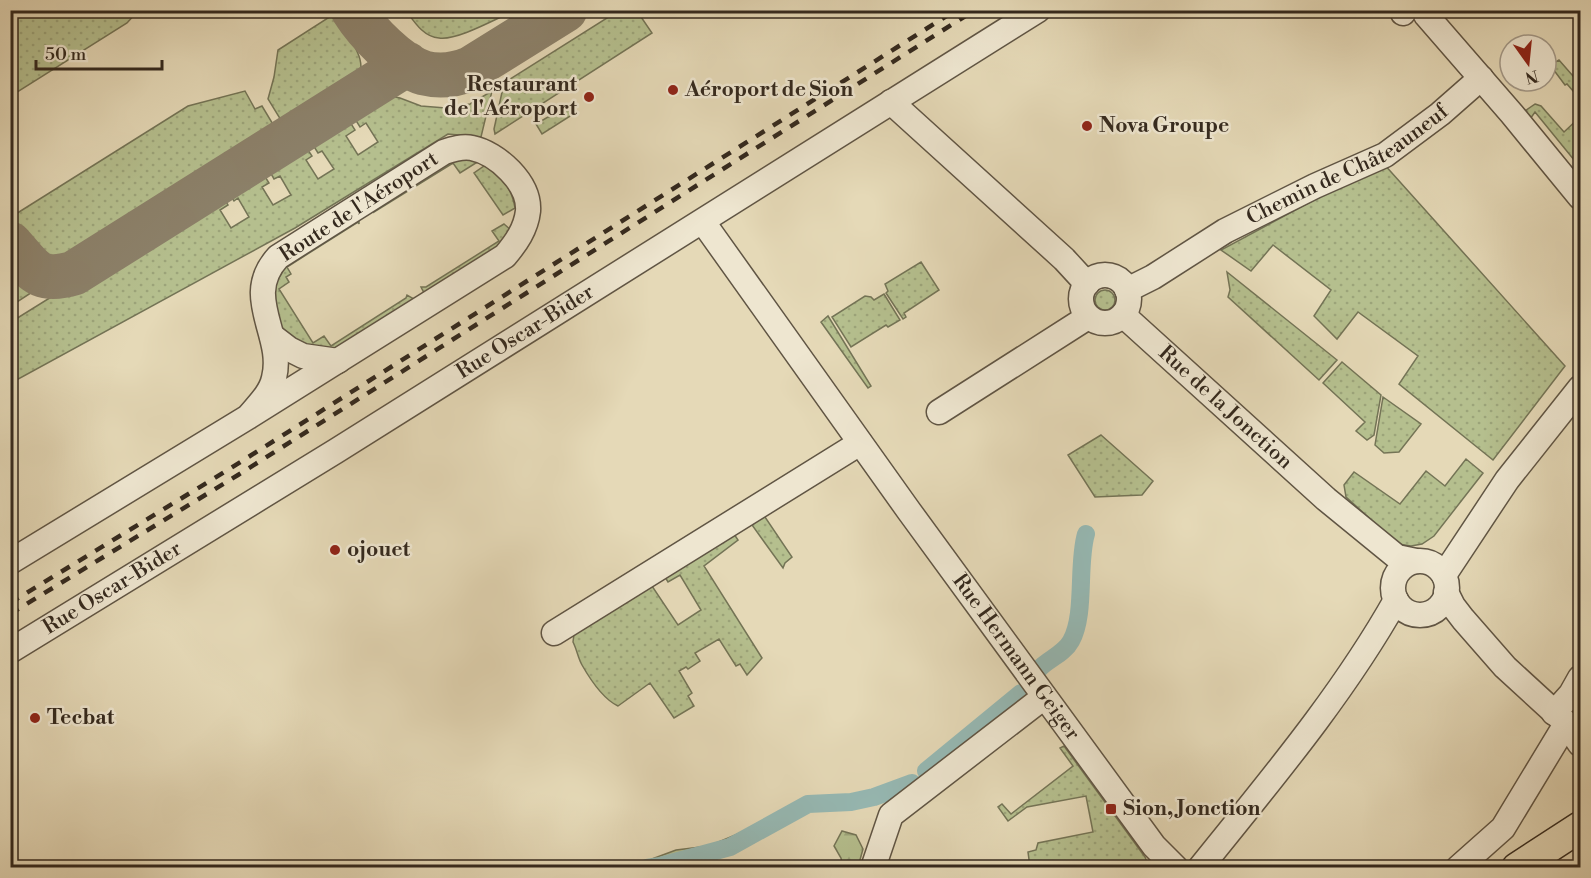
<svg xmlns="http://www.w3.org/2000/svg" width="1591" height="878" viewBox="0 0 1591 878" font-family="'Libre Bodoni',serif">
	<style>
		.green { fill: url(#green-dots); stroke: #747456; stroke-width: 1.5 }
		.forest { fill: url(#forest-firs); stroke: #747456; stroke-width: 1.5 }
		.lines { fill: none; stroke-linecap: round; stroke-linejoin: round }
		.canal { stroke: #96b9b4; stroke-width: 18 }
		.taxiway { stroke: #8c816a; stroke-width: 45 }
		.minor-casing { stroke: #605544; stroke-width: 27 }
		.major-casing { stroke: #34291e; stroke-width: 33 }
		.minor { stroke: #eee6d0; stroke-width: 24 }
		.major { stroke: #e5d9b7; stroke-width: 30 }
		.rail { stroke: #34291e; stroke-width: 4.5; stroke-dasharray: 10 10; stroke-linecap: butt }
		.poi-dot { fill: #8f2418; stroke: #eee6d0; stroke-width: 2 }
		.labels { text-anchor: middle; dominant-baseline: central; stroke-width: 5; stroke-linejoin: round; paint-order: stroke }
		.poi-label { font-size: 21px; font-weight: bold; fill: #34291e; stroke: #eee6d0; text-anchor: start }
		.street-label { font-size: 21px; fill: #34291e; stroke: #eee6d0 }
	</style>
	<defs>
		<pattern id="green-dots" width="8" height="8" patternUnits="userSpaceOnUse" patternTransform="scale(1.5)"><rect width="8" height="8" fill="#b5bf8e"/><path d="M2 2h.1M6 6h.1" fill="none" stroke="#9ca47a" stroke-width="1.8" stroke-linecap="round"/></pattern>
		<pattern id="forest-firs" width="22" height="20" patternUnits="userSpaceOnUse" patternTransform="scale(1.5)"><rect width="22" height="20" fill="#b5bf8e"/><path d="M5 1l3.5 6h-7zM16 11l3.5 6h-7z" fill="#9ca47a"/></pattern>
	</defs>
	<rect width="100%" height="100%" fill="#e5d9b7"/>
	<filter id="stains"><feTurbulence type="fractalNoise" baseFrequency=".00333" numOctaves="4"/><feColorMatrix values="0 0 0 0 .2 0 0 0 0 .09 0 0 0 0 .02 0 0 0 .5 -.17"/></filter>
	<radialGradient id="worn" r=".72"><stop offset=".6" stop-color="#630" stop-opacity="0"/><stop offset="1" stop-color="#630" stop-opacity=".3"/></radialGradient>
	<!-- green -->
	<path class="green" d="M 11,10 L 138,10 L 138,11 L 127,23 L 11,96 Z
		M 410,10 L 514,10 L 514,11 C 497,18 457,41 439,38 C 424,37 415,23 407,12 Z
		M 618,11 L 637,11 L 652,33 L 495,134 L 494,129 L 504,83 Z
		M 334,14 C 349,38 378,68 348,92 L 287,130 L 268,99 L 274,77 L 278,50 Z
		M 1559,60 L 1580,84 L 1580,99 L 1567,84 L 1565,85 L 1550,65 Z
		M 245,91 L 255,109 L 262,106 L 280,136 L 74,265 C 42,277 31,255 11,234 L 11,217 L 188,106 Z
		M 492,91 L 481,137 L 448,134 L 295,228 L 11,383 L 11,322 L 220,192 L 228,205 L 220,210 L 231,228 L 249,217 L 238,198 L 234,201 L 226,188 L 259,167 L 269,183 L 262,187 L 273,205 L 291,195 L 280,176 L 274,179 L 265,163 L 302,141 L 312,156 L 306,160 L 318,179 L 334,169 L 322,151 L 318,153 L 308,137 L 345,114 L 355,130 L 346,136 L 358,155 L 378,142 L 366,123 L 360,127 L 350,111 L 381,94 L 400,98 L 421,106 L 446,108 L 470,104 Z
		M 570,104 L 575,113 L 542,134 L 536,124 Z
		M 1535,104 L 1541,106 L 1564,132 L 1580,117 L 1580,183 L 1573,174 L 1579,166 L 1535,112 L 1528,122 L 1524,116 L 1525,111 Z
		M 461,157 L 479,161 L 460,173 L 453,163 L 374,212 L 375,203 Z
		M 1383,163 L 1565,366 L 1493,460 L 1399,384 L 1418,356 L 1358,312 L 1337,339 L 1314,316 L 1331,290 L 1273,245 L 1251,271 L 1221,250 Z
		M 487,164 C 502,177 512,188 515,208 L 503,215 L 474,173 Z
		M 359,218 L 359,224 L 358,222 L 287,267 L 291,274 L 286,277 L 289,282 L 279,289 L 313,343 L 324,336 L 331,346 L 406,298 L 407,295 L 414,299 L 338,351 L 319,352 L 280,333 L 272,283 L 278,269 Z
		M 504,224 L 511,230 L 504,243 L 424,293 L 421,287 L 426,287 L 499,241 L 492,231 Z
		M 10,258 L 29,278 L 43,285 L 11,306 Z
		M 921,262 L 939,290 L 904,313 L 906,317 L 903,319 L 886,293 L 888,291 L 885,284 Z
		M 1227,272 L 1337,360 L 1319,380 L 1228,297 L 1230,290 Z
		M1095 300a10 10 0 1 1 20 0a10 10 0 1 1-20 0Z
		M 884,294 L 900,320 L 888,327 L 886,325 L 851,347 L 832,317 L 865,296 L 871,297 L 874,300 Z
		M 828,316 L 871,386 L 868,388 L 821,322 Z
		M 1342,362 L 1381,395 L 1374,435 L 1367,440 L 1356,431 L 1365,422 L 1323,383 Z
		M 1383,397 L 1421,424 L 1399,452 L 1384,453 L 1375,445 Z
		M 1101,435 L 1153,481 L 1142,495 L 1095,497 L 1068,455 Z
		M 1466,459 L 1483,473 L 1434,536 L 1422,544 L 1411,546 L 1398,544 L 1346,497 L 1344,485 L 1354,472 L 1400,504 L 1426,471 L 1445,486 Z
		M 762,517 L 765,517 L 792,557 L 785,563 L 783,568 L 752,525 Z
		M 734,534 L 738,540 L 704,566 L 762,658 L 747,675 L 740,664 L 736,666 L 719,639 L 695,653 L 700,661 L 688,669 L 686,667 L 679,671 L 692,693 L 688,696 L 694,706 L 674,718 L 650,683 L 618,706 C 603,699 590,679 582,665 C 578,658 577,650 573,642 L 574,634 L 652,586 L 678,625 L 701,610 L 680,575 L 668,582 L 665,577 Z
		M 1064,746 L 1145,857 L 1149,867 L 1030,867 L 1028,852 L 1036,850 L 1038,843 L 1093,832 L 1086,796 L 1027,807 L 1008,821 L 998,807 L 1002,804 L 1011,814 L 1073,766 L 1060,748 Z"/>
	<!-- forest -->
	<path class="forest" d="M 842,831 L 856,835 L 863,849 L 858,867 L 843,867 L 841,858 L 834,846 Z
		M 740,833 L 747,835 L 747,842 L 720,857 L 688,861 L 676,858 L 670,866 L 671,867 L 641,867 L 652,859 L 676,850 L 709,846 Z"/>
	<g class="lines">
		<!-- canal -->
		<path class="canal" d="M 1039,669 C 1048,659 1064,654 1071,641 C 1086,614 1077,564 1086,534
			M 926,771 L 1021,693
			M 647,868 L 660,866 L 730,847 L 808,804 L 851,802 L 874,797 L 912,783"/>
		<!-- taxiway -->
		<path class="taxiway" d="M 353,10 C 367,32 398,65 424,73 C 440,77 455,75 470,69 L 565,10
			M 10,244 C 33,269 37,284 74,273 L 407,64"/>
		<defs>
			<g id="minor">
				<path d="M 1433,10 L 1426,15 L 1512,114 L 1580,197"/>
				<path d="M 1403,13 L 1405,10"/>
				<path d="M 891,102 L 1064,259 L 1087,284"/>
				<path id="s1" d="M 703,222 L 909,511 L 1154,846 L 1176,868"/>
				<circle cx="1105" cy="299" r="24"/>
				<path id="s2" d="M 1127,290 L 1153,277 L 1225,231 L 1315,186 L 1385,155 L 1440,114 L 1481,78"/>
				<path id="s3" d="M 1123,315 L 1326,499 L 1397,557 L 1416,561"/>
				<path d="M 272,336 L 289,349 L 303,356 L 338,361"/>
				<path d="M 939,412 L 1088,317"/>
				<circle cx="1420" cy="588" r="27"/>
				<path d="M 10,562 L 248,417 L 505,256 C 516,243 526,229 528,211 C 530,183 497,153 472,148 C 462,146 453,149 444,152 L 278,257 C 241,297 285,335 274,378 C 271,393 258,405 248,417"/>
				<path d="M 1444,575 L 1507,480 L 1580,388"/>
				<path d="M 1446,592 L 1453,606 L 1463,619 L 1505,667 L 1565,722 L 1580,744"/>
				<path d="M 554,633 L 860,443"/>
				<path id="s4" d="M 10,651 L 336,451 L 1038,10"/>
				<path d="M 1554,713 L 1571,694 L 1580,678"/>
				<path d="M 873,868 L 891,815 L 1044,697"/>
				<path d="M 1200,868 C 1269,782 1342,696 1396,600"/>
				<path d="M 1458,868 L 1503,828 L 1566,724"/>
			</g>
			<path id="major" d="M 1517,868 L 1580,827"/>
		</defs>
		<!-- minor casing -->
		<use href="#minor" class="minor-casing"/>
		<!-- major casing -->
		<use href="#major" class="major-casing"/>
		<!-- minor -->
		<use href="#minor" class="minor"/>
		<!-- major -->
		<use href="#major" class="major"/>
		<!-- rail -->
		<path class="rail" d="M 10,603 L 231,468 L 956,10
			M 10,614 L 238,475 L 975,10"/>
	</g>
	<!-- markers -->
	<g class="poi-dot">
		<circle cx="673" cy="90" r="6"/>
		<circle cx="589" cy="97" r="6"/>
		<circle cx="1087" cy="126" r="6"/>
		<circle cx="335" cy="550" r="6"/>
		<circle cx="35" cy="718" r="6"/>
		<rect x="1105" y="803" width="12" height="12" rx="3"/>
	</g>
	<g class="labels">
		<!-- poi labels -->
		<g class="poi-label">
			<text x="577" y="85" text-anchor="end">Restaurant<tspan x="577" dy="24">de l'Aéroport</tspan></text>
			<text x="685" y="90">Aéroport de Sion</text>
			<text x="1099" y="126">Nova Groupe</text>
			<text x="347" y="550">ojouet</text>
			<text x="47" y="718">Tecbat</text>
			<text x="1123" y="809">Sion, Jonction</text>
		</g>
		<!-- street labels -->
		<g class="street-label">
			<text stroke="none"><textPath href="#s2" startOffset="254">Chemin de Châteauneuf</textPath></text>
			<text transform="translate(359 207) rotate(-33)">Route de l'Aéroport</text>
			<text stroke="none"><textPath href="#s4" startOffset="606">Rue Oscar-Bider</textPath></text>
			<text stroke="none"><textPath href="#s3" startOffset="138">Rue de la Jonction</textPath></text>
			<text stroke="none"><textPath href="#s4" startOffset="120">Rue Oscar-Bider</textPath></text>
			<text stroke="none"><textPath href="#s1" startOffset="536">Rue Hermann Geiger</textPath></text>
		</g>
	</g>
	<!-- margin -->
	<rect width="1591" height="878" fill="none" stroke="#e5d9b7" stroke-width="36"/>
	<rect x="12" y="12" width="1567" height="854" fill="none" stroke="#34291e" stroke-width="3"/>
	<rect x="18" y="18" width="1555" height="842" fill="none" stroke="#34291e" stroke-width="1.5"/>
	<!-- north arrow -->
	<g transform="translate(1528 63) rotate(165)"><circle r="28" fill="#eee6d0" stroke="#a49a89" stroke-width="1.5"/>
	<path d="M0-4.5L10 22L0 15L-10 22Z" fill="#8f2418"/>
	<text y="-9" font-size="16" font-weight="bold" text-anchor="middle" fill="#34291e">N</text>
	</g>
	<!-- scale -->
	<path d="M36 60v9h126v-9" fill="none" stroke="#34291e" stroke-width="3"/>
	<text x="45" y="60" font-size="18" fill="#34291e" stroke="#eee6d0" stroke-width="4.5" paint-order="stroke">50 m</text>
	<rect width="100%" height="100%" filter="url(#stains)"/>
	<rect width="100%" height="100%" fill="url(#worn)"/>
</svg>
